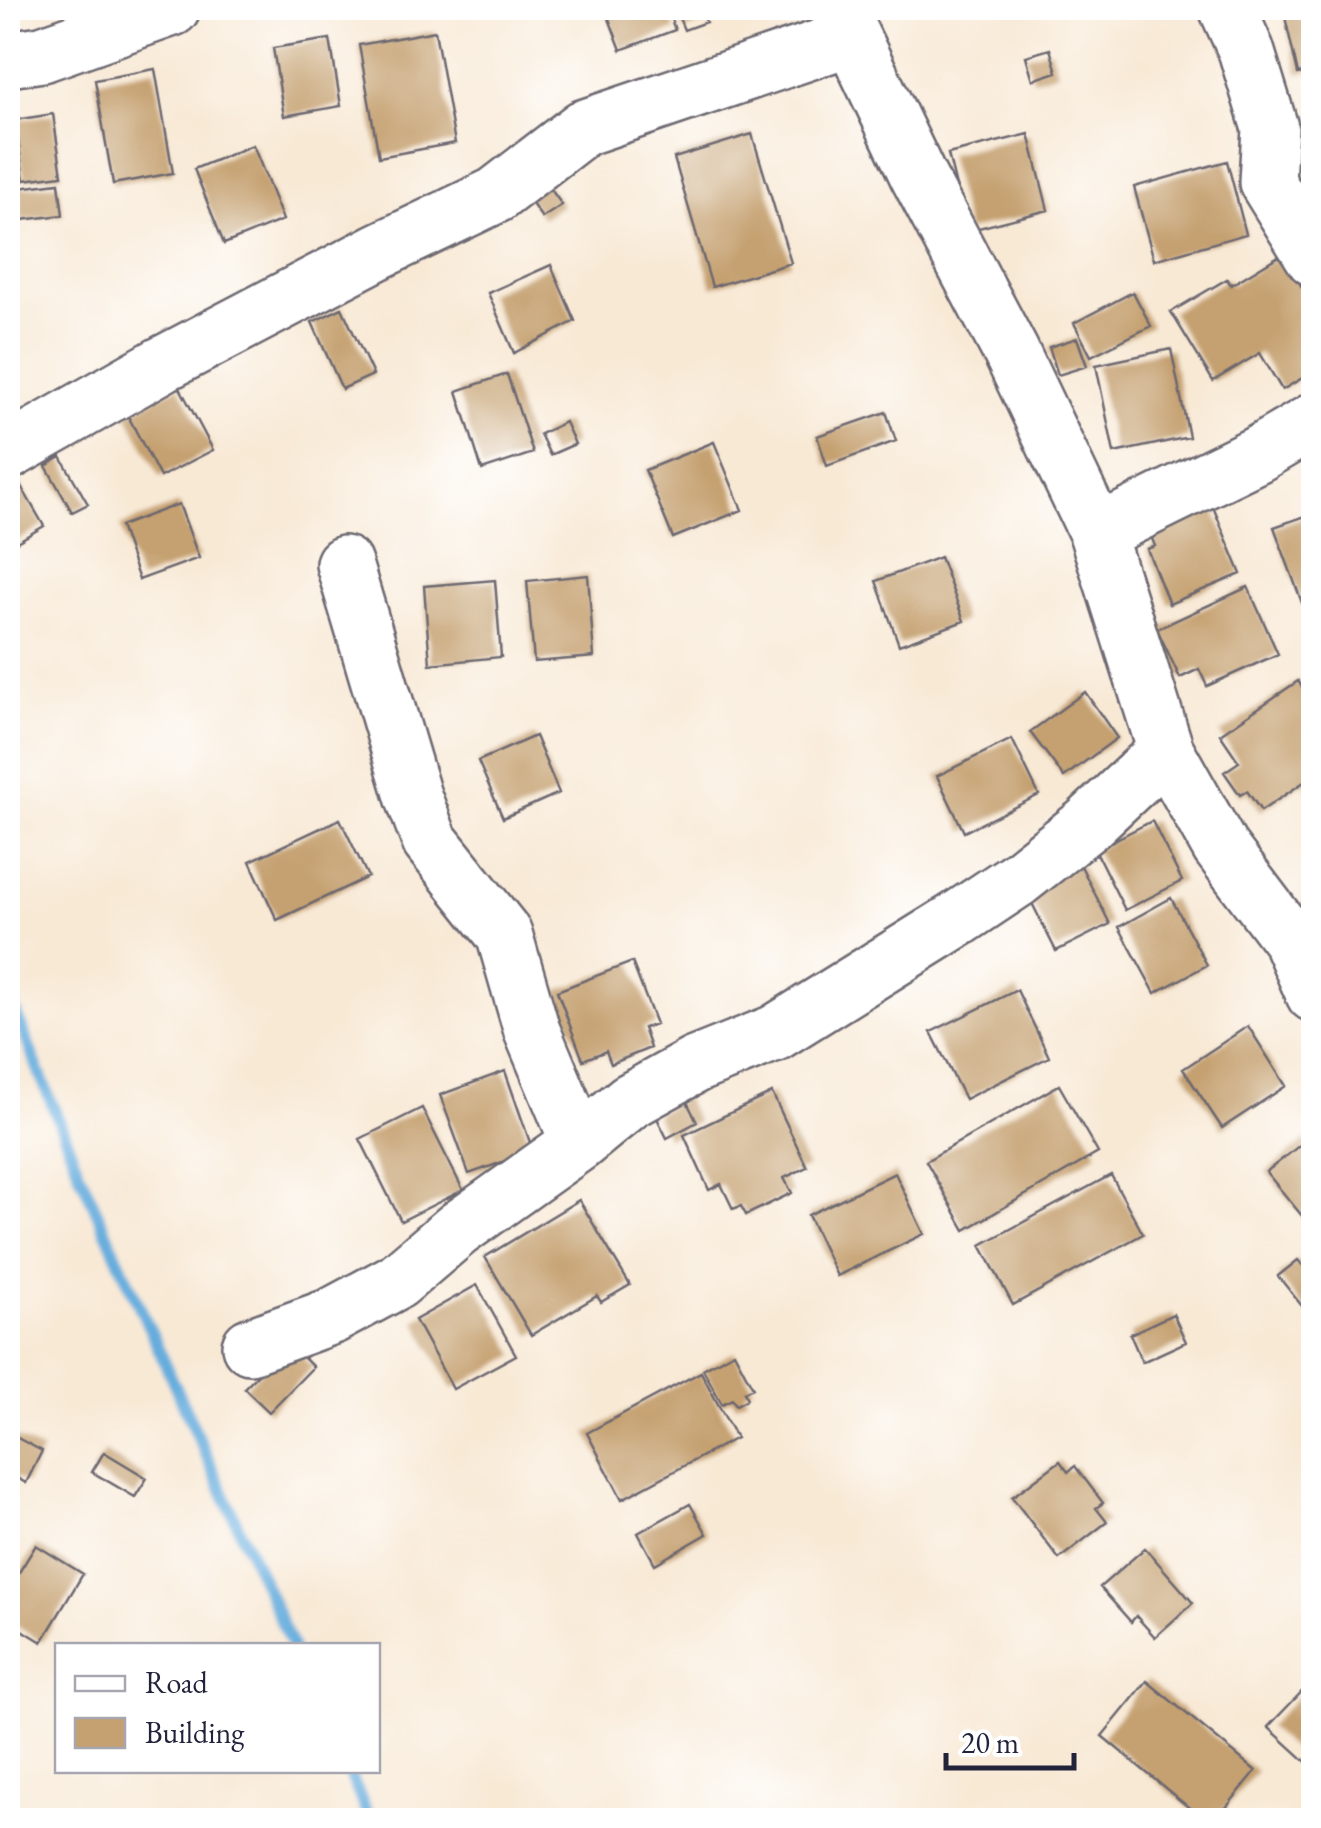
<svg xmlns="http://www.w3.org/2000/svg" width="1321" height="1828" viewBox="0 0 1321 1828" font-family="'EB Garamond',serif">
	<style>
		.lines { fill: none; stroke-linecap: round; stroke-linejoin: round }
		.stream { stroke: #66addd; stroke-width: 12 }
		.building { fill: #c5a070 }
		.minor-casing { stroke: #6d6871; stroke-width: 60 }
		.minor { stroke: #fff; stroke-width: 55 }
	</style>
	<rect width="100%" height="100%" fill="#fff"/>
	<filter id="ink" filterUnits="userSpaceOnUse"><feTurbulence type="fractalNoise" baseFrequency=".01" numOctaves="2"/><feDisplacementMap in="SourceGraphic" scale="20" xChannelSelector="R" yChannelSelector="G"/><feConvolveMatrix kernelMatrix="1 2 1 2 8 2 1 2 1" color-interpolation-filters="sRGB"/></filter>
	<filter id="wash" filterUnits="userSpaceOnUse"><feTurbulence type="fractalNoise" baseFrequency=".0048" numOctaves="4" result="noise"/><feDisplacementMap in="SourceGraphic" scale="40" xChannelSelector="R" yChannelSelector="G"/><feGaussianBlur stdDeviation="2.25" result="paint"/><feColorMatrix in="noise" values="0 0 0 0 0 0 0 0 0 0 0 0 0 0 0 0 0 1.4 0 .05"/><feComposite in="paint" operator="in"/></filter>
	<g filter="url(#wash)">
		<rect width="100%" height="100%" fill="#f8e9d5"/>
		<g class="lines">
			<!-- stream -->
			<path class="stream" d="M 8,994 L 80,1174 L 292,1646
				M 348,1770 L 370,1820"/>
		</g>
		<g id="blocks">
			<!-- building -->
			<path class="building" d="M 605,8 L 667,8 L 675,30 L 621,50 Z
				M 675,8 L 700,8 L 706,22 L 684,30 Z
				M 1283,8 L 1314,8 L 1314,71 L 1298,74 Z
				M 435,31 L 455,143 L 379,157 L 359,45 Z
				M 330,39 L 341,106 L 284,116 L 273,48 Z
				M 1050,49 L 1057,72 L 1033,80 L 1026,56 Z
				M 155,69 L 173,173 L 113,184 L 95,80 Z
				M 53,114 L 62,175 L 24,180 L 15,120 Z
				M 752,134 L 791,263 L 712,287 L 674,158 Z
				M 1029,134 L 1048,210 L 967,231 L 948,154 Z
				M 253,145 L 283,220 L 224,244 L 194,169 Z
				M 1227,161 L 1246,234 L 1154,260 L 1134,187 Z
				M 542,177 L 562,205 L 542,218 L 523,191 Z
				M 59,183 L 63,215 L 21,220 L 18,188 Z
				M 1282,254 L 1314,307 L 1314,371 L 1282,390 L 1260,353 L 1213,381 L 1171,312 L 1227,279 L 1231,285 Z
				M 551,265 L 575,321 L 514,353 L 488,293 Z
				M 1133,292 L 1151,326 L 1091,356 L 1074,323 Z
				M 342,308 L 373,375 L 342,389 L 312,322 Z
				M 1077,338 L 1087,366 L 1058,375 L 1049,347 Z
				M 1171,349 L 1189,437 L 1114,453 L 1096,365 Z
				M 507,374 L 533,453 L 482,470 L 457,391 Z
				M 179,386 L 213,450 L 160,477 L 127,414 Z
				M 886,412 L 896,441 L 827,466 L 817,436 Z
				M 565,422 L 575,444 L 550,455 L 540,434 Z
				M 714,442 L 742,510 L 673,538 L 645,470 Z
				M 61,457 L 88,504 L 72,512 L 46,466 Z
				M 14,474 L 44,526 L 8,547 L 8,477 Z
				M 1211,502 L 1241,574 L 1169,604 L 1147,549 L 1155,546 L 1148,529 Z
				M 179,504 L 199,558 L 139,580 L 120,526 Z
				M 1314,513 L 1314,617 L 1308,619 L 1274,527 Z
				M 940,557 L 964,621 L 899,645 L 876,581 Z
				M 588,575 L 594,657 L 534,662 L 527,581 Z
				M 495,580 L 501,657 L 430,664 L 424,586 Z
				M 1248,587 L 1278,654 L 1207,686 L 1199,669 L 1180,678 L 1157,629 Z
				M 1298,681 L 1314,704 L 1314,788 L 1309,791 L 1304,782 L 1261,811 L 1247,791 L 1240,795 L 1224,772 L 1239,762 L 1220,734 Z
				M 1085,692 L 1117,738 L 1064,777 L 1030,732 Z
				M 535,736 L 559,793 L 503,818 L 478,761 Z
				M 1012,739 L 1039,795 L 964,832 L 937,776 Z
				M 340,819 L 368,877 L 277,920 L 250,861 Z
				M 1152,821 L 1182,881 L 1125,910 L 1095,850 Z
				M 1080,864 L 1110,924 L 1056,951 L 1026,891 Z
				M 1171,898 L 1207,965 L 1155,993 L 1119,927 Z
				M 632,962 L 656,1024 L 643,1028 L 650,1048 L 611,1064 L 606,1051 L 583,1060 L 557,991 Z
				M 1017,990 L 1049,1057 L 965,1099 L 931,1032 Z
				M 1248,1026 L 1286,1086 L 1222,1128 L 1183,1069 Z
				M 505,1071 L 533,1151 L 469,1174 L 440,1095 Z
				M 1059,1085 L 1098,1153 L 965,1230 L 926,1161 Z
				M 772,1093 L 807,1167 L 784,1178 L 792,1193 L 746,1215 L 741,1206 L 733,1209 L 721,1184 L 709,1190 L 684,1135 Z
				M 685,1098 L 697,1122 L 667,1138 L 655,1114 Z
				M 422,1108 L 463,1190 L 401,1221 L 360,1139 Z
				M 1314,1134 L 1314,1219 L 1308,1223 L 1266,1172 Z
				M 895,1173 L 924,1234 L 837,1276 L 808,1215 Z
				M 1111,1175 L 1143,1234 L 1013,1305 L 981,1245 Z
				M 579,1200 L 630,1285 L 601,1302 L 597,1296 L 531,1335 L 485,1257 Z
				M 1298,1260 L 1314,1278 L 1314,1305 L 1306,1311 L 1278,1276 Z
				M 477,1285 L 516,1355 L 453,1389 L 415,1320 Z
				M 1173,1314 L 1186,1342 L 1142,1362 L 1130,1334 Z
				M 289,1343 L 313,1367 L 269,1412 L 244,1388 Z
				M 734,1352 L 753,1388 L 744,1392 L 747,1399 L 736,1405 L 732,1399 L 722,1404 L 703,1369 Z
				M 701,1372 L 736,1438 L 622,1499 L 587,1433 Z
				M 8,1433 L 42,1451 L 26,1483 L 8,1473 Z
				M 104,1452 L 147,1478 L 135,1497 L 92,1472 Z
				M 1060,1461 L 1068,1472 L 1075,1466 L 1103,1503 L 1096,1508 L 1107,1522 L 1059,1559 L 1012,1497 Z
				M 690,1504 L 707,1534 L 655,1564 L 638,1533 Z
				M 36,1545 L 83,1574 L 42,1642 L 8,1621 L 8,1590 Z
				M 1145,1548 L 1193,1603 L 1155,1637 L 1136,1616 L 1131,1622 L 1100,1587 Z
				M 1314,1679 L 1314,1769 L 1268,1727 Z
				M 1147,1681 L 1256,1771 L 1216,1820 L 1204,1820 L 1102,1736 Z"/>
		</g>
	</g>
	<g filter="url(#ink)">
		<use href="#blocks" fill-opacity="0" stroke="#6d6871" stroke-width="2.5"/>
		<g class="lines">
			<defs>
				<path id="minor" d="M 838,8 L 918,176 L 1011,352 L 1097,533 L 1166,751 L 1220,847 L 1291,941 L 1314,994
					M 1227,8 L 1246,50 L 1270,128 L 1267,182 L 1314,258
					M 8,59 L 42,54 L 172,8
					M 8,452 L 163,364 L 379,251 L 496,195 L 583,128 L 852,37
					M 1097,533 L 1258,454 L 1314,421
					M 344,564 L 413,796 L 430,841 L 504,934 L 532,1031 L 579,1143
					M 250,1346 L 332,1316 L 397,1281 L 458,1229 L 579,1143 L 630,1101 L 695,1065 L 775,1033 L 958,919 L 1018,879 L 1088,824 L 1166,751"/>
			</defs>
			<!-- minor casing -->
			<use href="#minor" class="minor-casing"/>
			<!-- minor -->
			<use href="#minor" class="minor"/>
		</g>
	</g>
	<!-- margin -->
	<rect width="1321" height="1828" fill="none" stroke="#fff" stroke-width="40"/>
	<!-- legend -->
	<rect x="55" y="1643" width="325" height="130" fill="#ffffff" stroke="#a7a7b1" stroke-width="2.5"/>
	<rect x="75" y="1676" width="50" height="15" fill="#ffffff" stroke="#a7a7b1" stroke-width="2.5"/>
	<text x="145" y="1693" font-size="30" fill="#22223b">Road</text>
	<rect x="75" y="1718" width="50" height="30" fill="#c5a070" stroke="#a7a7b1" stroke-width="2.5"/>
	<text x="145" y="1743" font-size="30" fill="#22223b">Building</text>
	<!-- scale -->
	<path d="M946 1753v15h128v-15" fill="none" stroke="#22223b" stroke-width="5"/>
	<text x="961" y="1753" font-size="30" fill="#22223b" stroke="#ffffff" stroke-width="8" paint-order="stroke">20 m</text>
</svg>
